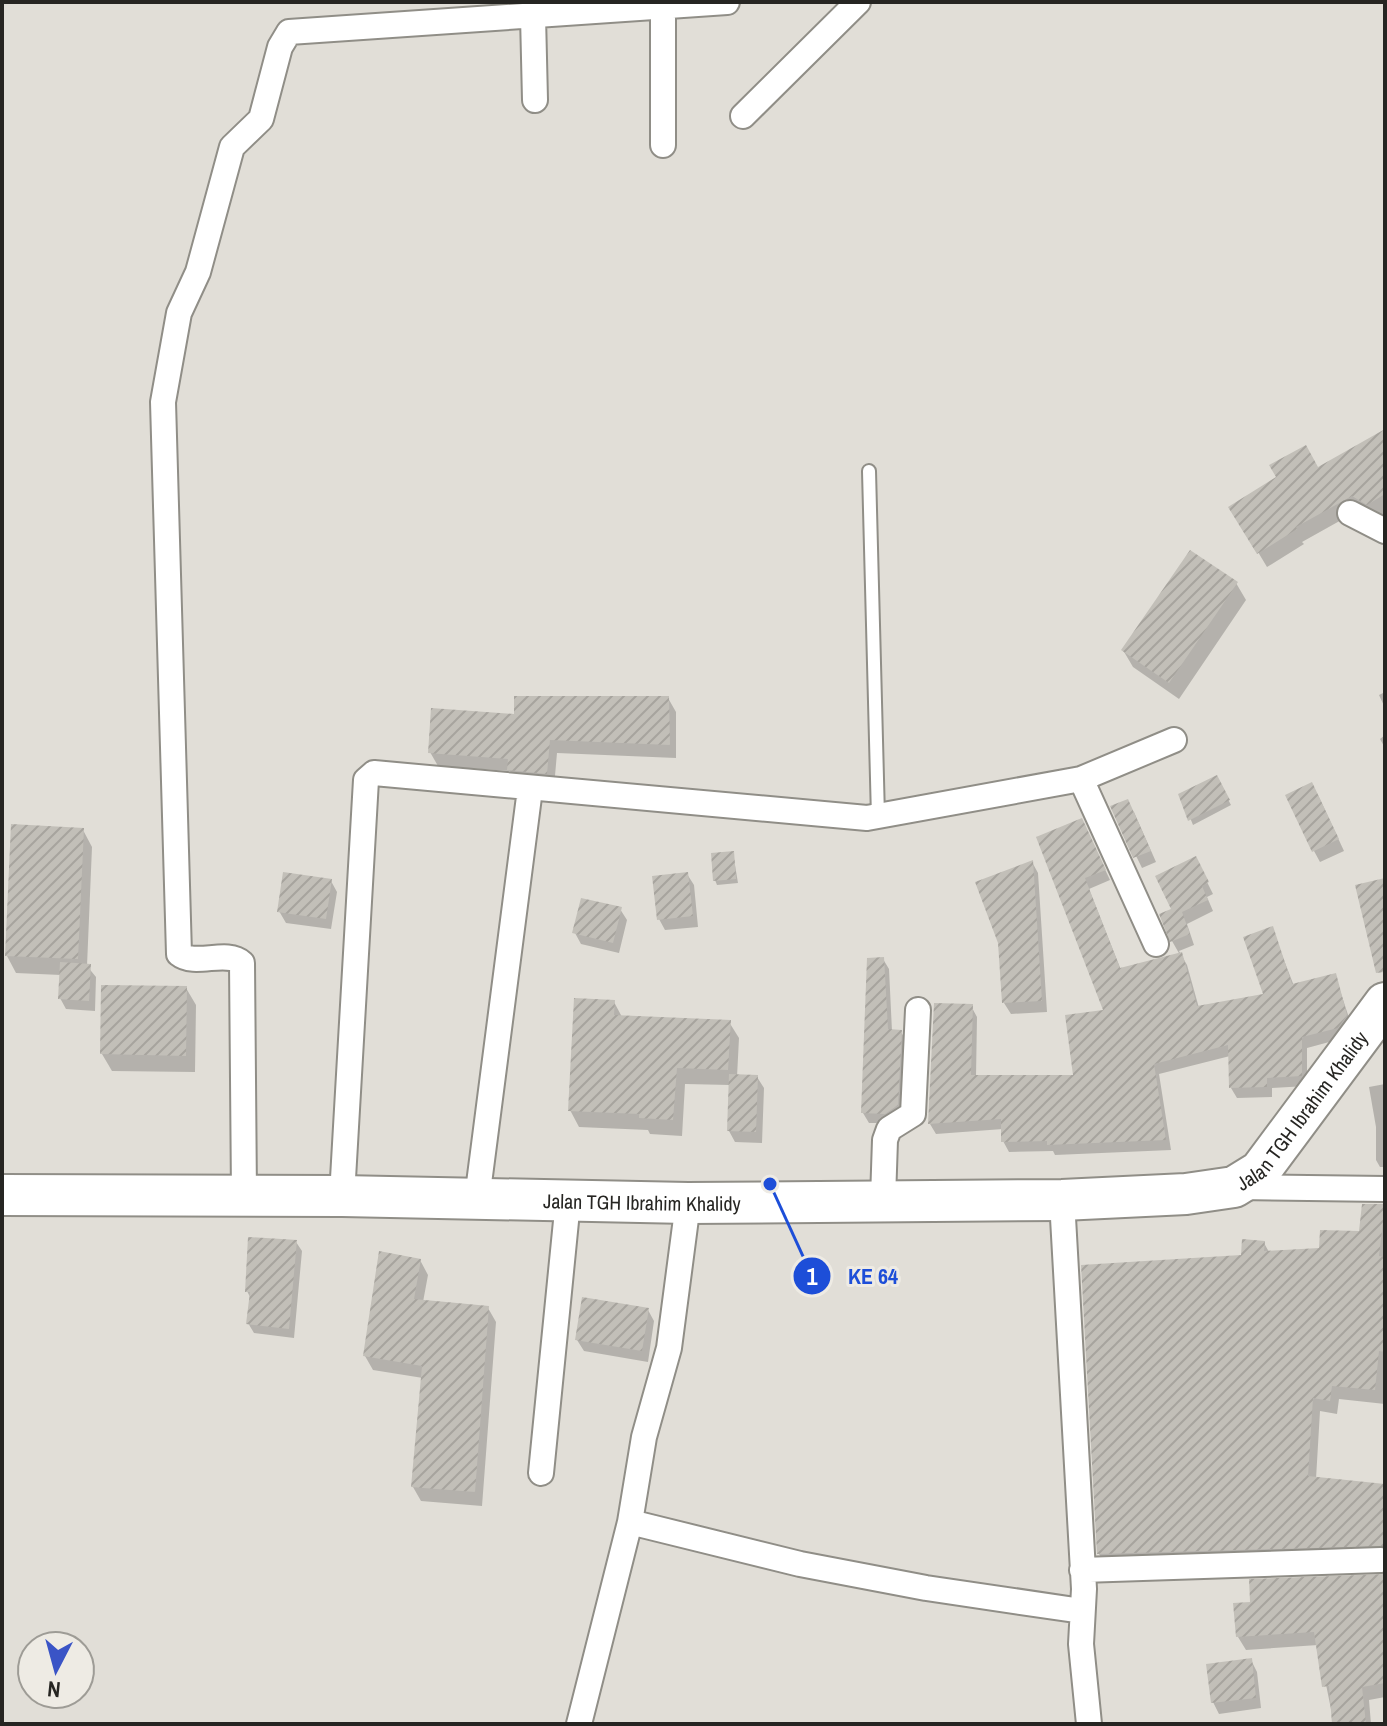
<svg xmlns="http://www.w3.org/2000/svg" width="1387" height="1726" viewBox="0 0 1387 1726" font-family="'Archivo Narrow',sans-serif">
	<style>
		.shadow { fill: #0003 }
		.building { fill: url(#building-hatch) }
		.lines { fill: none; stroke-linecap: round; stroke-linejoin: round }
		.service-casing { stroke: #908e87; stroke-width: 16 }
		.minor-casing { stroke: #908e87; stroke-width: 28 }
		.primary-casing { stroke: #908e87; stroke-width: 44 }
		.service { stroke: #fff; stroke-width: 12 }
		.minor { stroke: #fff; stroke-width: 24 }
		.primary { stroke: #fff; stroke-width: 40 }
		.labels { text-anchor: middle; dominant-baseline: central; stroke-width: 6; stroke-linejoin: round; paint-order: stroke }
		.street-label { font-size: 20px; fill: #262522; stroke: #eeebe4 }
		.leader { fill: none; stroke: #1d4ed8; stroke-width: 3 }
		.callout-dot { fill: #1d4ed8; stroke: #eeebe4; stroke-width: 3 }
		.mark-label { font-size: 24px; text-anchor: middle; font-weight: bold; fill: #fff }
		.callout-label { font-size: 22px; text-anchor: middle; font-weight: bold; fill: #1d4ed8; stroke: #eeebe4; stroke-width: 6; stroke-linejoin: round; paint-order: stroke }
	</style>
	<defs>
		<pattern id="building-hatch" width="6" height="6" patternUnits="userSpaceOnUse" patternTransform="scale(2)"><rect width="6" height="6" fill="#c2bfb8"/><path d="M-1 1l2-2M0 6l6-6M5 7l2-2" fill="none" stroke="#a7a49e"/></pattern>
	</defs>
	<rect width="100%" height="100%" fill="#e1ded7"/>
	<!-- shadow -->
	<path class="shadow" d="M 1385,432 L 1385,513 L 1376,518 L 1361,509 L 1302,542 L 1304,544 L 1267,567 L 1231,507 L 1318,469 Z
		M 1236,583 L 1246,600 L 1179,699 L 1133,667 L 1123,650 Z
		M 1385,692 L 1385,708 L 1379,695 Z
		M 668,698 L 676,712 L 676,758 L 557,753 L 554,787 L 517,783 L 510,771 L 438,766 L 430,752 Z
		M 1385,735 L 1385,748 L 1380,739 Z
		M 1216,777 L 1231,805 L 1193,825 L 1181,795 Z
		M 1318,795 L 1344,851 L 1320,862 L 1314,851 Z
		M 1112,807 L 1134,812 L 1156,862 L 1142,868 Z
		M 83,830 L 92,847 L 87,966 L 96,977 L 95,1011 L 66,1009 L 60,998 L 61,975 L 16,973 L 7,956 Z
		M 1087,831 L 1110,880 L 1089,889 L 1121,970 L 1180,955 L 1172,941 L 1174,910 L 1201,870 L 1213,894 L 1207,897 L 1213,911 L 1187,924 L 1194,945 L 1179,951 L 1187,965 L 1199,1008 L 1266,995 L 1272,929 L 1294,986 L 1335,975 L 1352,1027 L 1344,1038 L 1307,1048 L 1307,1086 L 1272,1088 L 1272,1097 L 1237,1098 L 1231,1088 L 1230,1056 L 1159,1074 L 1171,1150 L 1055,1155 L 1053,1151 L 1009,1152 L 1003,1141 L 1003,1129 L 936,1134 L 930,1124 L 971,1006 L 977,1017 L 976,1077 L 1076,1077 L 1106,1011 L 1038,838 Z
		M 733,853 L 738,883 L 717,885 L 715,880 Z
		M 1032,862 L 1038,873 L 1047,1012 L 1011,1014 L 1004,1003 L 1000,943 Z
		M 687,874 L 694,885 L 698,927 L 665,930 L 659,919 Z
		M 331,881 L 337,892 L 331,929 L 286,923 L 279,911 Z
		M 620,909 L 627,920 L 619,953 L 581,944 L 575,933 Z
		M 883,959 L 889,969 L 892,1031 L 901,1032 L 907,1042 L 903,1116 L 891,1123 L 869,1123 L 863,1113 Z
		M 186,988 L 196,1005 L 195,1072 L 112,1071 L 102,1054 Z
		M 614,1002 L 622,1017 L 729,1022 L 739,1038 L 737,1077 L 757,1077 L 764,1088 L 762,1143 L 735,1142 L 729,1131 L 730,1085 L 685,1084 L 682,1136 L 650,1134 L 648,1130 L 579,1127 L 570,1110 Z
		M 1385,1084 L 1385,1167 L 1380,1167 L 1376,1160 L 1376,1127 L 1369,1087 Z
		M 1384,1206 L 1385,1404 L 1339,1399 L 1337,1414 L 1320,1411 L 1316,1479 L 1384,1486 L 1385,1444 L 1385,1558 L 1107,1568 L 1099,1554 L 1243,1257 L 1264,1243 L 1269,1252 L 1321,1250 L 1361,1233 Z
		M 296,1242 L 302,1251 L 294,1338 L 254,1333 L 248,1323 L 251,1299 L 247,1291 Z
		M 420,1260 L 428,1275 L 423,1302 L 488,1308 L 496,1322 L 482,1506 L 421,1501 L 413,1487 L 423,1378 L 373,1370 L 365,1356 Z
		M 648,1310 L 654,1321 L 648,1362 L 584,1351 L 577,1340 Z
		M 1385,1576 L 1385,1697 L 1369,1700 L 1371,1724 L 1334,1724 L 1318,1645 L 1246,1650 L 1238,1637 L 1252,1603 Z
		M 1251,1660 L 1257,1672 L 1261,1708 L 1219,1714 L 1213,1702 Z"/>
	<!-- building -->
	<path class="building" d="M 1385,429 L 1385,494 L 1367,505 L 1352,496 L 1296,527 L 1297,529 L 1257,554 L 1228,507 L 1276,477 L 1269,465 L 1306,445 L 1318,467 Z
		M 1190,550 L 1238,582 L 1169,683 L 1121,650 Z
		M 514,696 L 669,696 L 670,745 L 550,740 L 547,774 L 507,770 L 508,759 L 428,753 L 431,708 L 514,714 Z
		M 1217,775 L 1230,800 L 1188,821 L 1178,794 Z
		M 1312,782 L 1339,839 L 1312,852 L 1285,795 Z
		M 1128,799 L 1151,851 L 1133,858 L 1110,806 Z
		M 1082,818 L 1106,870 L 1085,878 L 1120,968 L 1182,952 L 1197,1006 L 1263,994 L 1243,937 L 1273,926 L 1292,984 L 1336,973 L 1347,1015 L 1338,1028 L 1302,1037 L 1302,1076 L 1267,1078 L 1267,1087 L 1229,1088 L 1228,1045 L 1154,1064 L 1166,1140 L 1047,1145 L 1047,1141 L 1001,1142 L 1001,1119 L 928,1124 L 934,1003 L 973,1004 L 971,1075 L 1073,1075 L 1065,1015 L 1103,1010 L 1036,837 Z
		M 11,824 L 84,828 L 78,959 L 5,956 Z
		M 734,851 L 736,879 L 713,881 L 711,853 Z
		M 1196,856 L 1209,882 L 1202,886 L 1208,900 L 1182,912 L 1190,934 L 1170,942 L 1159,914 L 1171,909 L 1155,876 Z
		M 1033,860 L 1042,1001 L 1002,1003 L 998,943 L 975,882 Z
		M 283,872 L 332,879 L 326,919 L 277,912 Z
		M 688,872 L 693,916 L 657,920 L 652,876 Z
		M 1385,878 L 1385,972 L 1376,973 L 1355,885 Z
		M 581,898 L 622,907 L 613,943 L 572,933 Z
		M 884,957 L 888,1029 L 902,1030 L 898,1105 L 885,1114 L 861,1113 L 867,958 Z
		M 60,962 L 91,964 L 89,1001 L 58,999 Z
		M 101,985 L 187,986 L 186,1056 L 100,1054 Z
		M 574,998 L 615,1000 L 614,1015 L 731,1020 L 728,1070 L 677,1068 L 673,1120 L 639,1118 L 639,1114 L 568,1111 Z
		M 729,1074 L 758,1075 L 756,1132 L 727,1131 Z
		M 1362,1204 L 1385,1204 L 1379,1256 L 1385,1257 L 1385,1352 L 1379,1351 L 1375,1390 L 1332,1386 L 1330,1401 L 1313,1398 L 1308,1476 L 1385,1484 L 1384,1546 L 1097,1554 L 1081,1265 L 1241,1255 L 1242,1239 L 1265,1241 L 1264,1251 L 1319,1248 L 1320,1230 L 1359,1231 Z
		M 248,1237 L 297,1240 L 289,1329 L 246,1324 L 250,1292 L 245,1292 Z
		M 379,1251 L 421,1259 L 414,1299 L 489,1306 L 475,1492 L 411,1487 L 422,1366 L 363,1356 Z
		M 582,1297 L 649,1308 L 642,1351 L 575,1340 Z
		M 1385,1574 L 1385,1683 L 1362,1687 L 1366,1724 L 1332,1724 L 1329,1686 L 1322,1687 L 1314,1632 L 1236,1637 L 1233,1603 L 1250,1602 L 1249,1579 Z
		M 1252,1658 L 1256,1698 L 1211,1703 L 1206,1664 Z"/>
	<g class="lines">
		<defs>
			<path id="service" d="M 869,471 L 878,817"/>
			<path id="minor" d="M 663,6 L 663,145
				M 533,16 L 535,100
				M 743,116 L 858,2
				M 1350,513 L 1385,531
				M 1081,779 L 1174,740
				M 1239,1187 L 1385,1189
				M 244,1195 L 242,963 C 227,949 195,967 179,954 L 163,402 L 179,313 L 198,272 L 232,147 L 261,119 L 280,47 L 289,32 L 727,2
				M 342,1196 L 366,780 L 374,773 L 867,818 L 1081,779 L 1156,944
				M 477,1199 L 530,789
				M 883,1199 L 885,1140 L 889,1129 L 913,1114 L 918,1010
				M 1062,1200 L 1084,1589 L 1081,1644 L 1089,1724
				M 688,1203 L 669,1348 L 644,1437 L 630,1522 L 800,1564 L 926,1588 L 1082,1611
				M 541,1473 L 568,1201
				M 1082,1570 L 1381,1560
				M 579,1724 L 630,1522"/>
			<g id="primary">
				<path id="s1" d="M 2,1195 L 342,1196 L 688,1203 L 1062,1200 L 1186,1194 L 1234,1187 L 1260,1171 L 1385,1003"/>
			</g>
		</defs>
		<!-- service casing -->
		<use href="#service" class="service-casing"/>
		<!-- minor casing -->
		<use href="#minor" class="minor-casing"/>
		<!-- primary casing -->
		<use href="#primary" class="primary-casing"/>
		<!-- service -->
		<use href="#service" class="service"/>
		<!-- minor -->
		<use href="#minor" class="minor"/>
		<!-- primary -->
		<use href="#primary" class="primary"/>
	</g>
	<g class="labels">
		<!-- street labels -->
		<g class="street-label">
			<text stroke="none"><textPath href="#s1" startOffset="1336">Jalan TGH Ibrahim Khalidy</textPath></text>
			<text stroke="none"><textPath href="#s1" startOffset="640">Jalan TGH Ibrahim Khalidy</textPath></text>
		</g>
	</g>
	<!-- callouts -->
	<path class="leader" d="M770 1184L812 1276"/>
	<g class="callout-dot">
		<circle cx="770" cy="1184" r="8"/>
		<circle cx="812" cy="1276" r="20"/>
	</g>
	<g class="mark-label">
		<text x="812" y="1285">1</text>
	</g>
	<g class="callout-label">
		<text x="873" y="1284">KE 64</text>
	</g>
	<!-- border -->
	<rect width="1387" height="1726" fill="none" stroke="#262522" stroke-width="8"/>
	<!-- north arrow -->
	<g transform="translate(56 1670) rotate(186)"><circle r="38" fill="#eeebe4" stroke="#9e9c96" stroke-width="2"/>
	<path d="M0-6L14 30L0 20L-14 30Z" fill="#3a54c6"/>
	<text y="-12" font-size="22" font-weight="bold" text-anchor="middle" fill="#262522">N</text>
	</g>
</svg>
